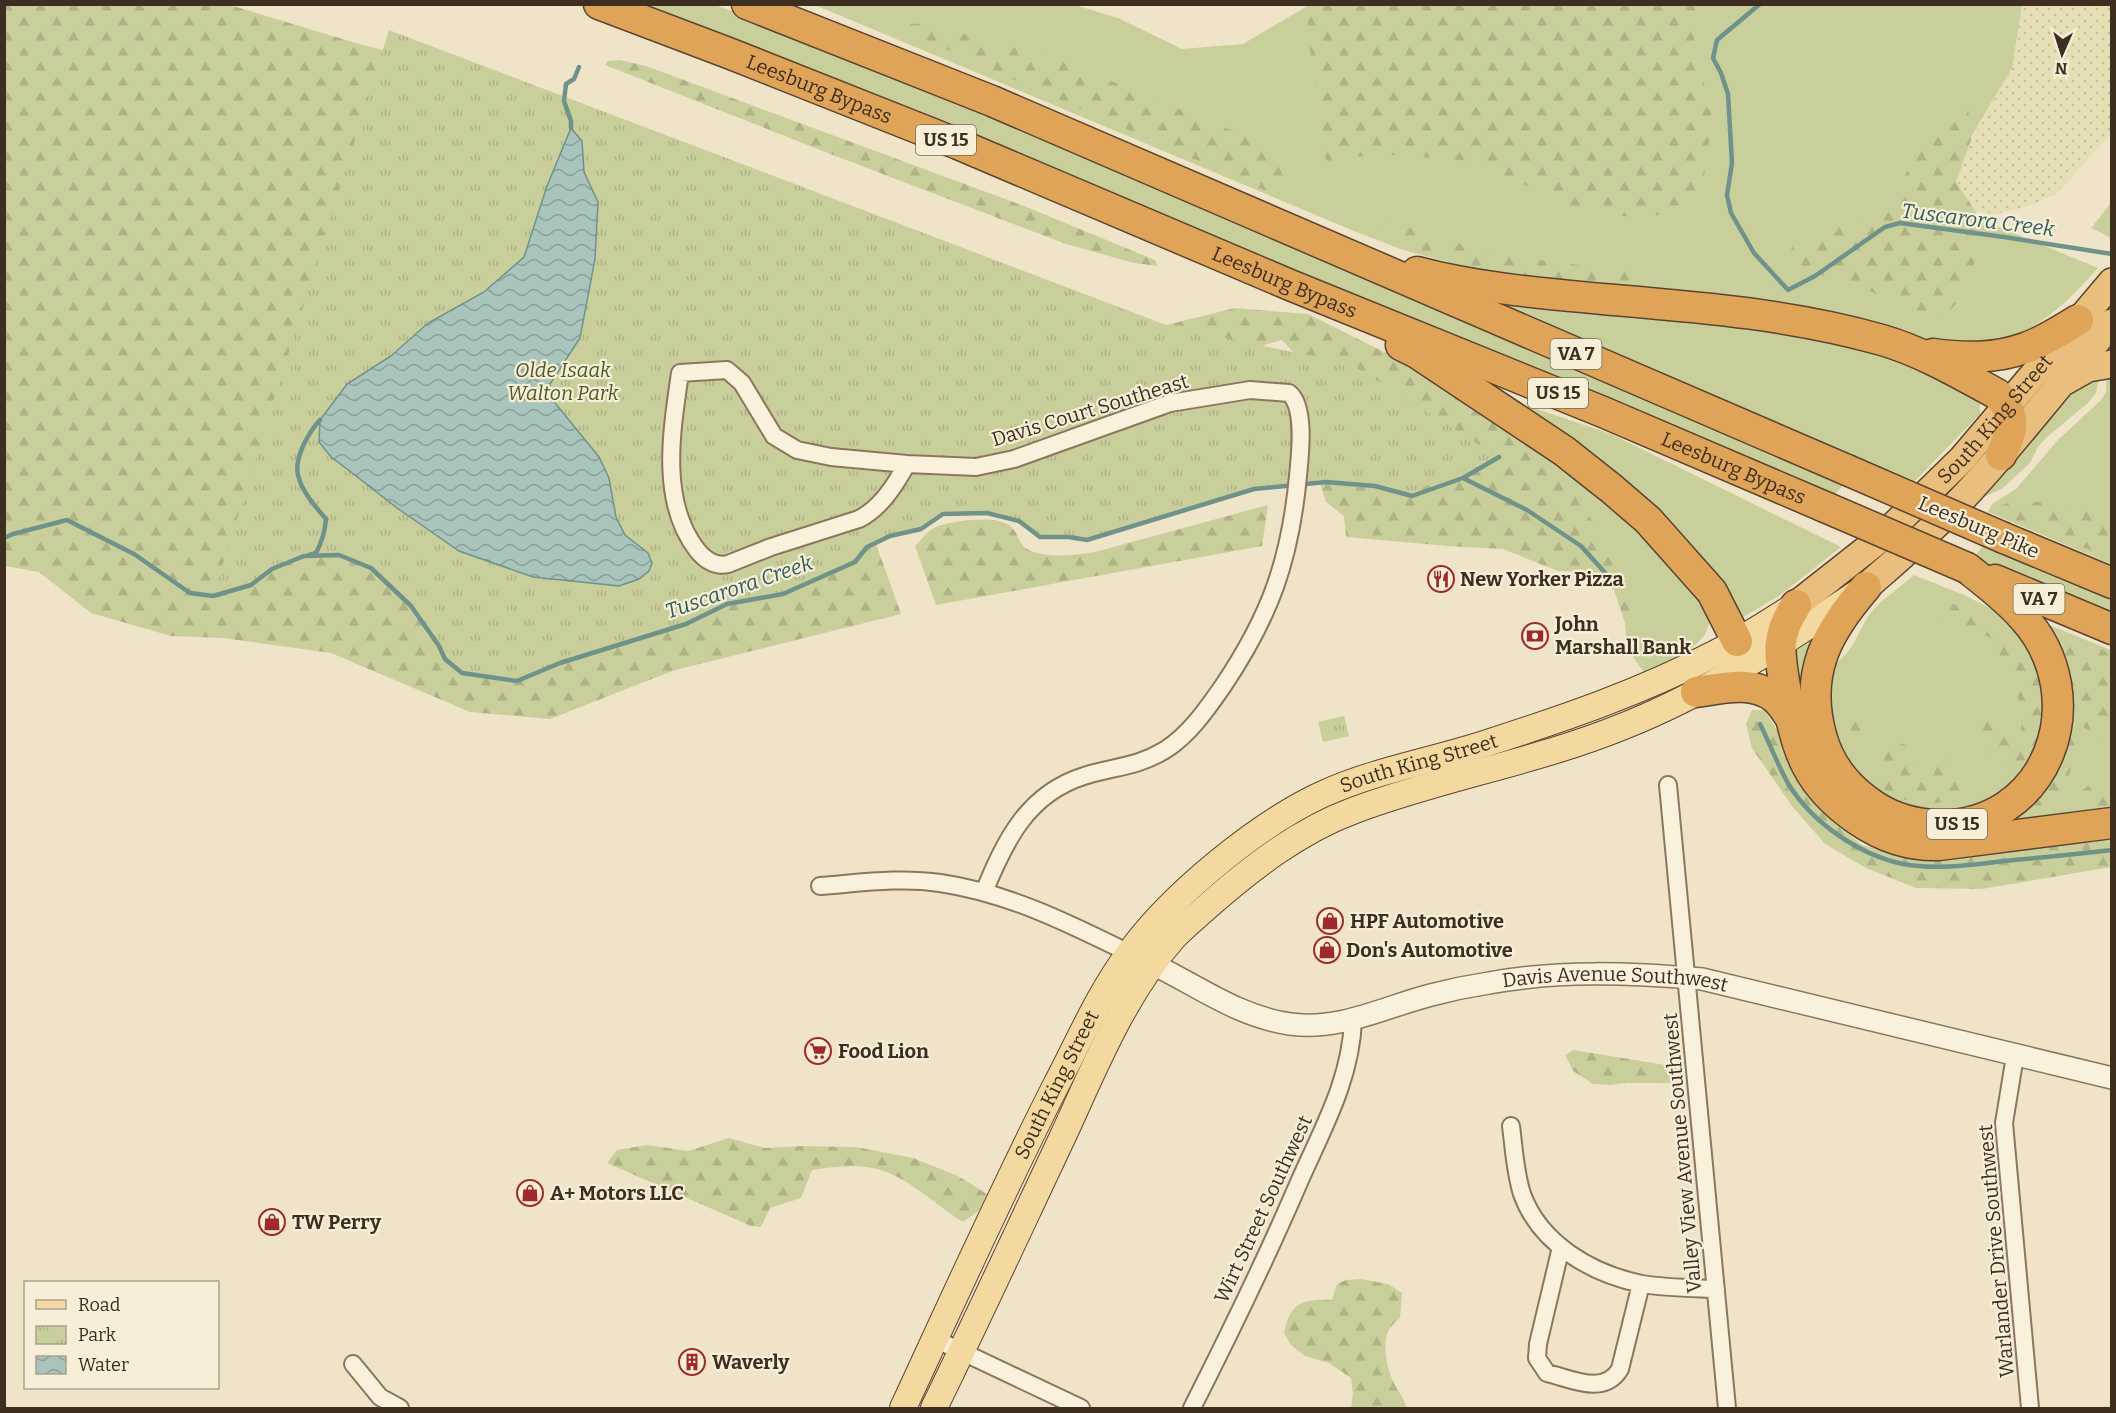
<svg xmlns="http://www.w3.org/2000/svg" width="2116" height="1413" viewBox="0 0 2116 1413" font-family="Bitter,serif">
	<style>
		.farmland { fill: url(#farmland-dots) }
		.grass { fill: #c9cf9b }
		.forest { fill: url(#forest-firs) }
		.park { fill: url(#park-tufts) }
		.water { fill: url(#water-waves); stroke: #6f938a; stroke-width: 1.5 }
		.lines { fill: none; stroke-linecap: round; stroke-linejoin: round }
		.stream { stroke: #6f938a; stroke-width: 4.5 }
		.minor-casing { stroke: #8d765c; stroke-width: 20 }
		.tertiary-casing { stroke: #8d765c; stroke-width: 24 }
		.primary-casing { stroke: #5b4430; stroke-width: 28 }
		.trunk-casing { stroke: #5b4430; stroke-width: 30 }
		.motorway-casing { stroke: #5b4430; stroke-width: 33 }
		.minor { stroke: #faf1dc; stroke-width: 16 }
		.tertiary { stroke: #faf1dc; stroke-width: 21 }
		.primary { stroke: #f3d9a0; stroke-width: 26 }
		.trunk { stroke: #eabe7c; stroke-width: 27 }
		.motorway { stroke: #e0a458; stroke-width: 30 }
		.motorway-bridge-casing { stroke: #5b4430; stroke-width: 33; stroke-linecap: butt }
		.motorway-bridge { stroke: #e0a458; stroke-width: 30 }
		.labels { text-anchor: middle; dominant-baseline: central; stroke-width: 4.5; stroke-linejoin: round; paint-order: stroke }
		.shield { fill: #f7eed8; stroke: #756857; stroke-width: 1.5 }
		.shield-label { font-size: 18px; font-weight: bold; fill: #3d2e20 }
		.street-label { font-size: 20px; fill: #3d2e20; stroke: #f7eed8 }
		.park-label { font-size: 20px; font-style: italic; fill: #4d5a26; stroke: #f7eed8 }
		.poi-label { font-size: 20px; font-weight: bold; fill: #3d2e20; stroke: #f7eed8; text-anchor: start }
		.water-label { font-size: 21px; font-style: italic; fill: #2f5d5a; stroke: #f7eed8 }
	</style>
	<defs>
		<pattern id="farmland-dots" width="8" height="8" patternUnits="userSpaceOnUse" patternTransform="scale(1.5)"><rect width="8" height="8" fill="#e6deb5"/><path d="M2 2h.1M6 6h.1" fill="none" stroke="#c6bf9b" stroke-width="1.8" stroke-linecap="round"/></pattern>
		<pattern id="forest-firs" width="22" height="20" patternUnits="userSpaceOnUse" patternTransform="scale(1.5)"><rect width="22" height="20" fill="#c9cf9b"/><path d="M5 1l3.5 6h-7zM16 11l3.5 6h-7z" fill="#aeb285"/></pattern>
		<pattern id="park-tufts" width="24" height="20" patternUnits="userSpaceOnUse" patternTransform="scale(1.5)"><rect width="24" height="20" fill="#c9cf9b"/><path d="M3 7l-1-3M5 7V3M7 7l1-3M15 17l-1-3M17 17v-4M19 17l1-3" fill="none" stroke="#aeb285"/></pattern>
		<pattern id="water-waves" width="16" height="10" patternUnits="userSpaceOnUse" patternTransform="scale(1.5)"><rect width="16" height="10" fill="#a9c4bc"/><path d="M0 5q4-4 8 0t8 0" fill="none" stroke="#8ba098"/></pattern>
	</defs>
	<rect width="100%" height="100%" fill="#f0e4c8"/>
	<!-- farmland -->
	<path class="farmland" d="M 2022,5 L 2111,5 L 2111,134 L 2056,194 L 2026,207 L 1996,214 L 1976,212 L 1956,182 L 1971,140 L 2012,68 Z"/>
	<!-- grass -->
	<path class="grass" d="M 642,5 L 715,5 L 797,36 L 1436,305 L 1843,485 L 1832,498 L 990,143 L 770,53 Z
		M 815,5 L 1075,5 L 1118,18 L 1182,49 L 1243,44 L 1309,5 L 2022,5 L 2012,68 L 1934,200 L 2098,268 C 2052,320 2012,353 1939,343 C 1920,340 1900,333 1881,329 L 1508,278 L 1403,250 L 1354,231 Z
		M 2111,203 L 2111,238 L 2091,228 Z
		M 1452,285 L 1728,321 L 1848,344 L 1931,371 L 1980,402 L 1980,414 L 1915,481 Z
		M 2107,373 L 2111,374 L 2111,564 L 1988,512 L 1992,504 L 2016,489 L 2058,440 L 2101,400 L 2106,392 Z
		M 2099,378 L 2096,393 L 2089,402 L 2047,437 L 2038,447 L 2030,463 L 2003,488 L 1984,497 L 2084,380 Z
		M 1522,404 L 1611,434 L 1841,547 L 1779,596 L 1740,619 L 1530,416 Z
		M 1547,453 L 1630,519 L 1705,605 C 1725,642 1669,660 1644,672 L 1627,649 L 1633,636 L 1633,604 Z
		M 1983,545 L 2111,594 L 2111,622 L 2013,580 L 1973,559 Z
		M 1914,575 L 1964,595 L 1994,610 L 2013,624 L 2039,664 L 2044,711 L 2035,757 L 2009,791 L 1949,816 L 1885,803 L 1834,752 L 1826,669 C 1858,653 1854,632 1875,608 C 1886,596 1902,586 1914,575 Z
		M 2037,620 L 2111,650 L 2111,816 L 1997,830 L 2048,768 Z
		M 1809,641 L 1814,644 L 1802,711 L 1788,653 Z"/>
	<!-- forest -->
	<path class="forest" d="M 4,5 L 230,5 L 359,44 L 428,61 L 871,530 L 901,614 L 675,670 L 550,719 L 470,712 L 331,653 L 223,638 L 171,636 L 91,613 L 39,572 L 5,566 Z
		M 1308,5 L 1696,5 L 1694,42 L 1711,112 L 1709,143 L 1700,204 L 1683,214 L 1629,217 L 1569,206 L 1473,161 L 1393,155 L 1353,157 L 1329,180 L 1308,37 Z
		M 925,23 L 1064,62 L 1280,150 L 1290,179 L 1278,191 L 1264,190 L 911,34 L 899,25 Z
		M 620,60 L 646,66 L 1024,206 L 1155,260 L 1158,266 L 1134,263 L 1066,244 L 820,150 L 605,65 L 607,61 Z
		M 1967,98 L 1971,140 L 1956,182 L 1976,212 L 1976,249 L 1973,268 L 1957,303 L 1943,318 L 1904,308 L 1868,290 L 1837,278 L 1786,269 L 1793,244 L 1834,228 L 1869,217 L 1895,196 L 1912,161 L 1937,123 Z
		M 1386,219 C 1433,236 1483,252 1532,259 C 1564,264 1596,266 1628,272 L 1640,275 L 1647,282 L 1640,287 L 1509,274 L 1451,260 L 1406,245 L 1385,236 L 1376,226 L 1379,220 Z
		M 1073,308 L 1166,325 L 1235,308 L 1308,314 L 1410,365 L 1547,453 L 1607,543 L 1633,605 L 1633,636 L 1627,649 L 1625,623 L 1614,590 L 1586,572 L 1558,571 L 1503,549 L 1448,546 L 1346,537 L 1344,516 L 1326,502 L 1310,454 L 1308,376 L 1294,353 L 1282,340 L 1264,345 L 1257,363 Z
		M 2010,502 L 2039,502 L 2091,509 L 2111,529 L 2111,559 L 2034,526 L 2003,517 L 2000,506 Z
		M 1268,505 L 1262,546 L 936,605 L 915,546 C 921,540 928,530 936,527 C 951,521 996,514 1010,526 C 1021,535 1017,547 1034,552 C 1054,558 1075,555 1095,552 Z
		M 1936,600 C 1943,602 1952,603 1959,606 C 1965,609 1972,615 1978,619 C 1991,626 2008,632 2017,643 C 2028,656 2036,672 2040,689 C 2046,715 2038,773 2001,767 C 1993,757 1969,736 1974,724 C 1985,699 2003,731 2011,734 C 2015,735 2016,734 2020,733 C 2029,706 2003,663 1991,638 L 1970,628 L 1951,625 L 1928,611 L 1926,602 Z
		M 2070,634 L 2111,654 L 2111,730 L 2105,738 L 2079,725 C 2074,738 2075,749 2072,763 C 2069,779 2062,792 2053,807 L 2041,811 L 2034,806 L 2035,793 L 2057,641 Z
		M 1850,706 L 1863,706 L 1863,730 L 1846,750 L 1840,736 Z
		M 1752,710 L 1764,710 L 1779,733 L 1800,782 L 1833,822 L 1862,845 L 1901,855 L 1945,860 L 2111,839 L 2111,867 L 1982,889 L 1916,888 L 1866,868 L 1825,844 L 1792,806 L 1752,748 L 1746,724 Z
		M 1895,742 L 1906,745 L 1910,756 L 1925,767 L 1935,765 L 1944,756 C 1961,765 1963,773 1960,792 C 1956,794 1952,799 1948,800 C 1926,809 1900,800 1882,788 C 1877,766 1877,757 1895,742 Z
		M 2111,780 L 2111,811 L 2096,814 L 2077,810 L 2077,795 L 2090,784 Z
		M 1574,1050 L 1677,1067 L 1680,1075 L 1675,1083 L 1624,1083 L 1611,1085 L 1593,1084 L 1573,1071 L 1565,1055 Z
		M 729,1138 L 765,1148 L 802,1146 L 856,1147 L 913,1158 L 958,1176 L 987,1194 L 980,1210 L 963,1222 C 935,1205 909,1177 877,1169 C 856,1163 833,1167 812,1170 L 801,1198 L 770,1208 L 761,1227 L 751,1226 L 607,1163 L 617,1150 L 647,1145 L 688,1151 Z
		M 1360,1279 L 1388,1284 L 1402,1293 L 1400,1318 C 1397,1321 1393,1324 1390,1328 C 1381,1341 1387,1370 1394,1383 C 1398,1392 1405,1398 1406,1408 L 1351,1408 L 1353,1394 L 1351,1378 L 1329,1363 L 1305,1356 L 1292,1346 L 1284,1334 C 1290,1302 1302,1299 1332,1300 L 1337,1284 L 1346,1280 Z"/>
	<!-- park -->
	<path class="park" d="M 389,30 L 1166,325 L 1352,365 L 1499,457 L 1406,494 L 1375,486 L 1326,482 L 1254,489 L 1087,540 L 1069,537 L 1040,537 L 1019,521 L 987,513 L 943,514 L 921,529 L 890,536 L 867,547 L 855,562 L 783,594 L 727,604 L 686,624 L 560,663 L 517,681 L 462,673 L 445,659 L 439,646 L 411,606 L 371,568 L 339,555 L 304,556 L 272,569 L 251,585 L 213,596 Z
		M 1344,716 L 1349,736 L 1323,742 L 1318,722 Z"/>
	<!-- water -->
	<path class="water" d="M 571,128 L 582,141 L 584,172 L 598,202 L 595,259 L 580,338 L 550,384 L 551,398 L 599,457 L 609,478 L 616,517 L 625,535 L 648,553 L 652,563 L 649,571 L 639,579 L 619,586 L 533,577 L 459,551 L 397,508 L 347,469 L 331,457 L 319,442 L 320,420 L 347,384 L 391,356 L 428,323 L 484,292 L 524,257 L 547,186 Z"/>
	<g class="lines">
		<!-- stream -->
		<path class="stream" d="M 1760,4 L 1717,40 L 1713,58 L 1721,73 L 1728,94 L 1732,163 L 1727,195 L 1731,213 L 1754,253 L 1788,290 L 1815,276 L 1885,227 L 1900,223 L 2004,237 L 2112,254
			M 571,128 L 571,121 L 564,101 L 566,84 L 574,79 L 579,67
			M 1463,478 L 1527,510 L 1581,546 L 1616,585
			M 4,538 L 13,534 L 67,520 L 134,554 L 190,593 L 213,596 L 251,585 L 272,569 L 304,556 L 339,555 L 371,568 L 411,606 L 439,646 L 445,659 L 462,673 L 517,681 L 560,663 L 686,624 L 727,604 L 783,594 L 855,562 L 867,547 L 890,536 L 921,529 L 943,514 L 987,513 L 1019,521 L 1040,537 L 1069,537 L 1087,540 L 1254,489 L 1326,482 L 1375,486 L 1412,496 L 1463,478 L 1499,457
			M 309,555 L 316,553 C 322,542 325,531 326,519 C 315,506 302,492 298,475 C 294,457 309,432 320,420
			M 1760,724 C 1770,744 1778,766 1789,785 C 1813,823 1859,855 1903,864 C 1936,870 1970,865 2003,861 C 2039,858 2075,854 2112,850"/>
		<defs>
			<path id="minor" d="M 907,464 C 895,485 881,508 859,519 L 771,547 L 728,564 C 715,567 705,560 697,550 C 659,501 672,429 680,373 L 727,370 L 742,383 L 774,436 L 797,450 L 831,457 L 907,464 L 976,467 L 1014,459 L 1170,403 L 1250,390 L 1289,393 C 1306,407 1300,455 1298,476 C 1290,561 1270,616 1223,686 C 1207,709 1189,735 1165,750 C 1135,768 1115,766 1084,776 C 1027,794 1005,841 984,892
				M 1668,785 L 1727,1408
				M 820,886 C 860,883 900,877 940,883 C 1008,893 1068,923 1129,953
				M 2015,1056 L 2004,1123 L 2030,1408
				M 1511,1126 C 1514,1149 1515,1172 1522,1194 C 1540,1244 1592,1274 1642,1284 C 1666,1288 1691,1288 1716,1289
				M 1561,1247 L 1538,1344 L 1537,1358 L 1547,1373 C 1572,1379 1604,1396 1620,1369 L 1641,1284
				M 935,1339 L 1081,1408
				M 353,1364 L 380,1397 L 400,1408
				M 1192,1408 C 1230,1333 1267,1257 1300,1180 C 1323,1128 1351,1079 1353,1020"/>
			<g id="tertiary">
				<path id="s1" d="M 1140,958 C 1190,980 1234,1016 1290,1024 C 1340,1031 1384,1007 1431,995 C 1450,990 1469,986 1489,983 C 1559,970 1631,973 1702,979 L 2112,1078"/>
			</g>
			<g id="primary">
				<path id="s2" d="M 903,1408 C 953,1300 1002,1191 1056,1085 C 1079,1041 1101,990 1131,951 C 1173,894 1258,824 1323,794 C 1376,770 1432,761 1487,743 C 1565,718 1641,692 1714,654 C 1742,640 1769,622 1796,605"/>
				<path d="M 934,1408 C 978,1318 1020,1227 1063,1136 C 1094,1069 1124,993 1174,937 C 1184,926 1197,916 1208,906 C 1251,868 1300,830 1355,810 C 1443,777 1536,762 1624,726 C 1707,693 1782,644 1856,594"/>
			</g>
			<g id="trunk">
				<path d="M 2065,381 L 2088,368 L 2112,364"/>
				<path d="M 1866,587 C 1898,559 1931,531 1961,500 C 2014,444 2061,381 2112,323"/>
				<path id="s3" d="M 1796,605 L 1881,538 L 1962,459 L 2112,282"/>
			</g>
			<g id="motorway">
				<path id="s4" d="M 599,4 L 731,54 L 958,144 L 1290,285 L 1603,412 L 1825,507"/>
				<path d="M 747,4 L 992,101 L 1847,470"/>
				<path d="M 1417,272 C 1477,288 1540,293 1602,299 C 1696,307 1791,314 1882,340 C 1923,352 1960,374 1997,394 C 2018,416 2013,430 2001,455"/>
				<path d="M 1401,345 L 1417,353 L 1564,451 L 1612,489 L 1648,520 L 1712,592 L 1737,641"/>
				<path d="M 1933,354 C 1964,358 1995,359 2025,348 C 2043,342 2061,330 2078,320"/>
				<path d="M 2004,538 L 2112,583"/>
				<path d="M 1995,580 L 2112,629"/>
				<path d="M 1866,587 C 1827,632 1804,673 1821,735 C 1828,762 1843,783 1866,800 C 1886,816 1907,823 1932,825 C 2048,832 2097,697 2022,616 C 2006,598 1986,583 1967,568"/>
				<path d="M 1796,605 C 1774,639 1780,655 1786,693 C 1796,751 1808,786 1858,820 C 1883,837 1909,846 1939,845 L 2112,823"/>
				<path d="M 1696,692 C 1723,688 1753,680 1775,698 C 1781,703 1786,711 1790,717"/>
			</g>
		</defs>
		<!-- minor casing -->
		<use href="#minor" class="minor-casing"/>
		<!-- tertiary casing -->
		<use href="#tertiary" class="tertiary-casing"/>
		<!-- primary casing -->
		<use href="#primary" class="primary-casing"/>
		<!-- trunk casing -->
		<use href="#trunk" class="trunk-casing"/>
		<!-- motorway casing -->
		<use href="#motorway" class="motorway-casing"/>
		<!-- minor -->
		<use href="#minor" class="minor"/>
		<!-- tertiary -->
		<use href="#tertiary" class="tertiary"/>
		<!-- primary -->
		<use href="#primary" class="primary"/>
		<!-- trunk -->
		<use href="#trunk" class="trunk"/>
		<!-- motorway -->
		<use href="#motorway" class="motorway"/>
		<defs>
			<path id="motorway-bridge" d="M 1847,470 L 2004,538
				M 1825,507 L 1967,568"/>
		</defs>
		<!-- motorway-bridge casing -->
		<use href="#motorway-bridge" class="motorway-bridge-casing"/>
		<!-- motorway-bridge -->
		<use href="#motorway-bridge" class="motorway-bridge"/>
	</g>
	<!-- icons -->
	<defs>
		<symbol id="restaurant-ring" viewBox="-11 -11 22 22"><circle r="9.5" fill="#f7eed8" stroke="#9e2a2b" stroke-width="1.5"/><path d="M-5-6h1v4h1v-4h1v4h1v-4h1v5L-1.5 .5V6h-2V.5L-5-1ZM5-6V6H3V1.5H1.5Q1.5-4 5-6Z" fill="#9e2a2b"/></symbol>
		<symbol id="bank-ring" viewBox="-11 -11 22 22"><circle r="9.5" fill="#f7eed8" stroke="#9e2a2b" stroke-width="1.5"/><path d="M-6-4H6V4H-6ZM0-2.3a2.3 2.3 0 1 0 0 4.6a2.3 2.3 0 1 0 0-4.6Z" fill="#9e2a2b"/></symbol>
		<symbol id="shop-ring" viewBox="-11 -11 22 22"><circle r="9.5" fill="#f7eed8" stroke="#9e2a2b" stroke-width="1.5"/><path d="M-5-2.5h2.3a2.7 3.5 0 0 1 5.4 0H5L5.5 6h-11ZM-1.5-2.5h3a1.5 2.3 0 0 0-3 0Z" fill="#9e2a2b"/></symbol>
		<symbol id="supermarket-ring" viewBox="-11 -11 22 22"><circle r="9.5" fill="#f7eed8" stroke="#9e2a2b" stroke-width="1.5"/><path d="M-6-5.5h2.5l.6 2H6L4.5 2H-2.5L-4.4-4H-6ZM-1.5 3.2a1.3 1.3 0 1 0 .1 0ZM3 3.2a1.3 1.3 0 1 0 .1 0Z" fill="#9e2a2b"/></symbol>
		<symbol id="building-ring" viewBox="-11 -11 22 22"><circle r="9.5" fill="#f7eed8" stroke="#9e2a2b" stroke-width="1.5"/><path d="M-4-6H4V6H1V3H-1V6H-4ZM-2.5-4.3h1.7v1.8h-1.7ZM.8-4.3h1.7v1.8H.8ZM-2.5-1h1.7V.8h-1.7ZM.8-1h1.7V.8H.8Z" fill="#9e2a2b"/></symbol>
	</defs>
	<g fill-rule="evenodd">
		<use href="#restaurant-ring" x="1426" y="564" width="30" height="30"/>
		<use href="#bank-ring" x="1520" y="621" width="30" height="30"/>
		<use href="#shop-ring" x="1315" y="906" width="30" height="30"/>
		<use href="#shop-ring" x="1312" y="935" width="30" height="30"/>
		<use href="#supermarket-ring" x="803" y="1036" width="30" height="30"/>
		<use href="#shop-ring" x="515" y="1178" width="30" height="30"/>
		<use href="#shop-ring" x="257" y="1207" width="30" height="30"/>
		<use href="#building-ring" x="677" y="1347" width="30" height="30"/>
	</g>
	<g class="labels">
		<!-- shield labels -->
		<g class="shield">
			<rect x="916" y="125" width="60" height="30" rx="4.5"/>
			<rect x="1550.5" y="339" width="51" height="30" rx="4.5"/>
			<rect x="1528" y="378" width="60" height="30" rx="4.5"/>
			<rect x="2013.5" y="584" width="51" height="30" rx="4.5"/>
			<rect x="1927" y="809" width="60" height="30" rx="4.5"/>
		</g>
		<g class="shield-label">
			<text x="946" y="140">US 15</text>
			<text x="1576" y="354">VA 7</text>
			<text x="1558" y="393">US 15</text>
			<text x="2039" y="599">VA 7</text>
			<text x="1957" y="824">US 15</text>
		</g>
		<!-- street labels -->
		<g class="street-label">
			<text stroke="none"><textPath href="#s4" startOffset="236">Leesburg Bypass</textPath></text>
			<text stroke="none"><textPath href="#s4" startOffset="740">Leesburg Bypass</textPath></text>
			<text transform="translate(1090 410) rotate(-17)">Davis Court Southeast</text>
			<text stroke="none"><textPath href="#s3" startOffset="273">South King Street</textPath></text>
			<text stroke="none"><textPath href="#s4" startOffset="1226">Leesburg Bypass</textPath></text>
			<text transform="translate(1979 527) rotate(23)">Leesburg Pike</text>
			<text stroke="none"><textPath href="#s2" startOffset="862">South King Street</textPath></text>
			<text stroke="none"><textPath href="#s1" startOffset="496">Davis Avenue Southwest</textPath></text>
			<text stroke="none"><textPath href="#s2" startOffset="358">South King Street</textPath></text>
			<text transform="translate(1682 1153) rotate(-95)">Valley View Avenue Southwest</text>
			<text transform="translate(1263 1209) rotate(-65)">Wirt Street Southwest</text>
			<text transform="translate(1996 1251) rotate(-95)">Warlander Drive Southwest</text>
		</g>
		<!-- park labels -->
		<g class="park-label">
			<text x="563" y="370">Olde Isaak<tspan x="563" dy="23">Walton Park</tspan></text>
		</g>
		<!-- poi labels -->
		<g class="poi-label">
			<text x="1460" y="579">New Yorker Pizza</text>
			<text x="1555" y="624">John<tspan x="1555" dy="23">Marshall Bank</tspan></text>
			<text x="1350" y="921">HPF Automotive</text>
			<text x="1346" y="950">Don's Automotive</text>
			<text x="838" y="1051">Food Lion</text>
			<text x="550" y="1193">A+ Motors LLC</text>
			<text x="292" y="1222">TW Perry</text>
			<text x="712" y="1362">Waverly</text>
		</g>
		<!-- water labels -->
		<g class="water-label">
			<text transform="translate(1978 220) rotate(7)">Tuscarora Creek</text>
			<text transform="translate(739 587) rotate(-19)">Tuscarora Creek</text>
		</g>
	</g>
	<!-- border -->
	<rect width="2116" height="1413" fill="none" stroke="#3d2e20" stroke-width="12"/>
	<!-- legend -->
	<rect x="24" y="1281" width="195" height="108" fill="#f7eed8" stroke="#ada18e" stroke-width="1.5"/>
	<rect x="36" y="1300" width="30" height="9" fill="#f3d9a0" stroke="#ada18e" stroke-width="1.5"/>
	<text x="78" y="1311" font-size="18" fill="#3d2e20">Road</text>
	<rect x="36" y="1326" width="30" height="18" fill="url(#park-tufts)" stroke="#ada18e" stroke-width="1.5"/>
	<text x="78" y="1341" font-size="18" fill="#3d2e20">Park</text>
	<rect x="36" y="1356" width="30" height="18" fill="url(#water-waves)" stroke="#ada18e" stroke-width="1.5"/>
	<text x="78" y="1371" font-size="18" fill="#3d2e20">Water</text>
	<!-- north arrow -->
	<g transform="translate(2062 54) rotate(183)" stroke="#f7eed8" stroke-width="4.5" paint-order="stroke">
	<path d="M0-4.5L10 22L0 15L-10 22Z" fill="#3d2e20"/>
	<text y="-9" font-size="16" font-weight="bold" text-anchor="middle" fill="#3d2e20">N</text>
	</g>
</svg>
